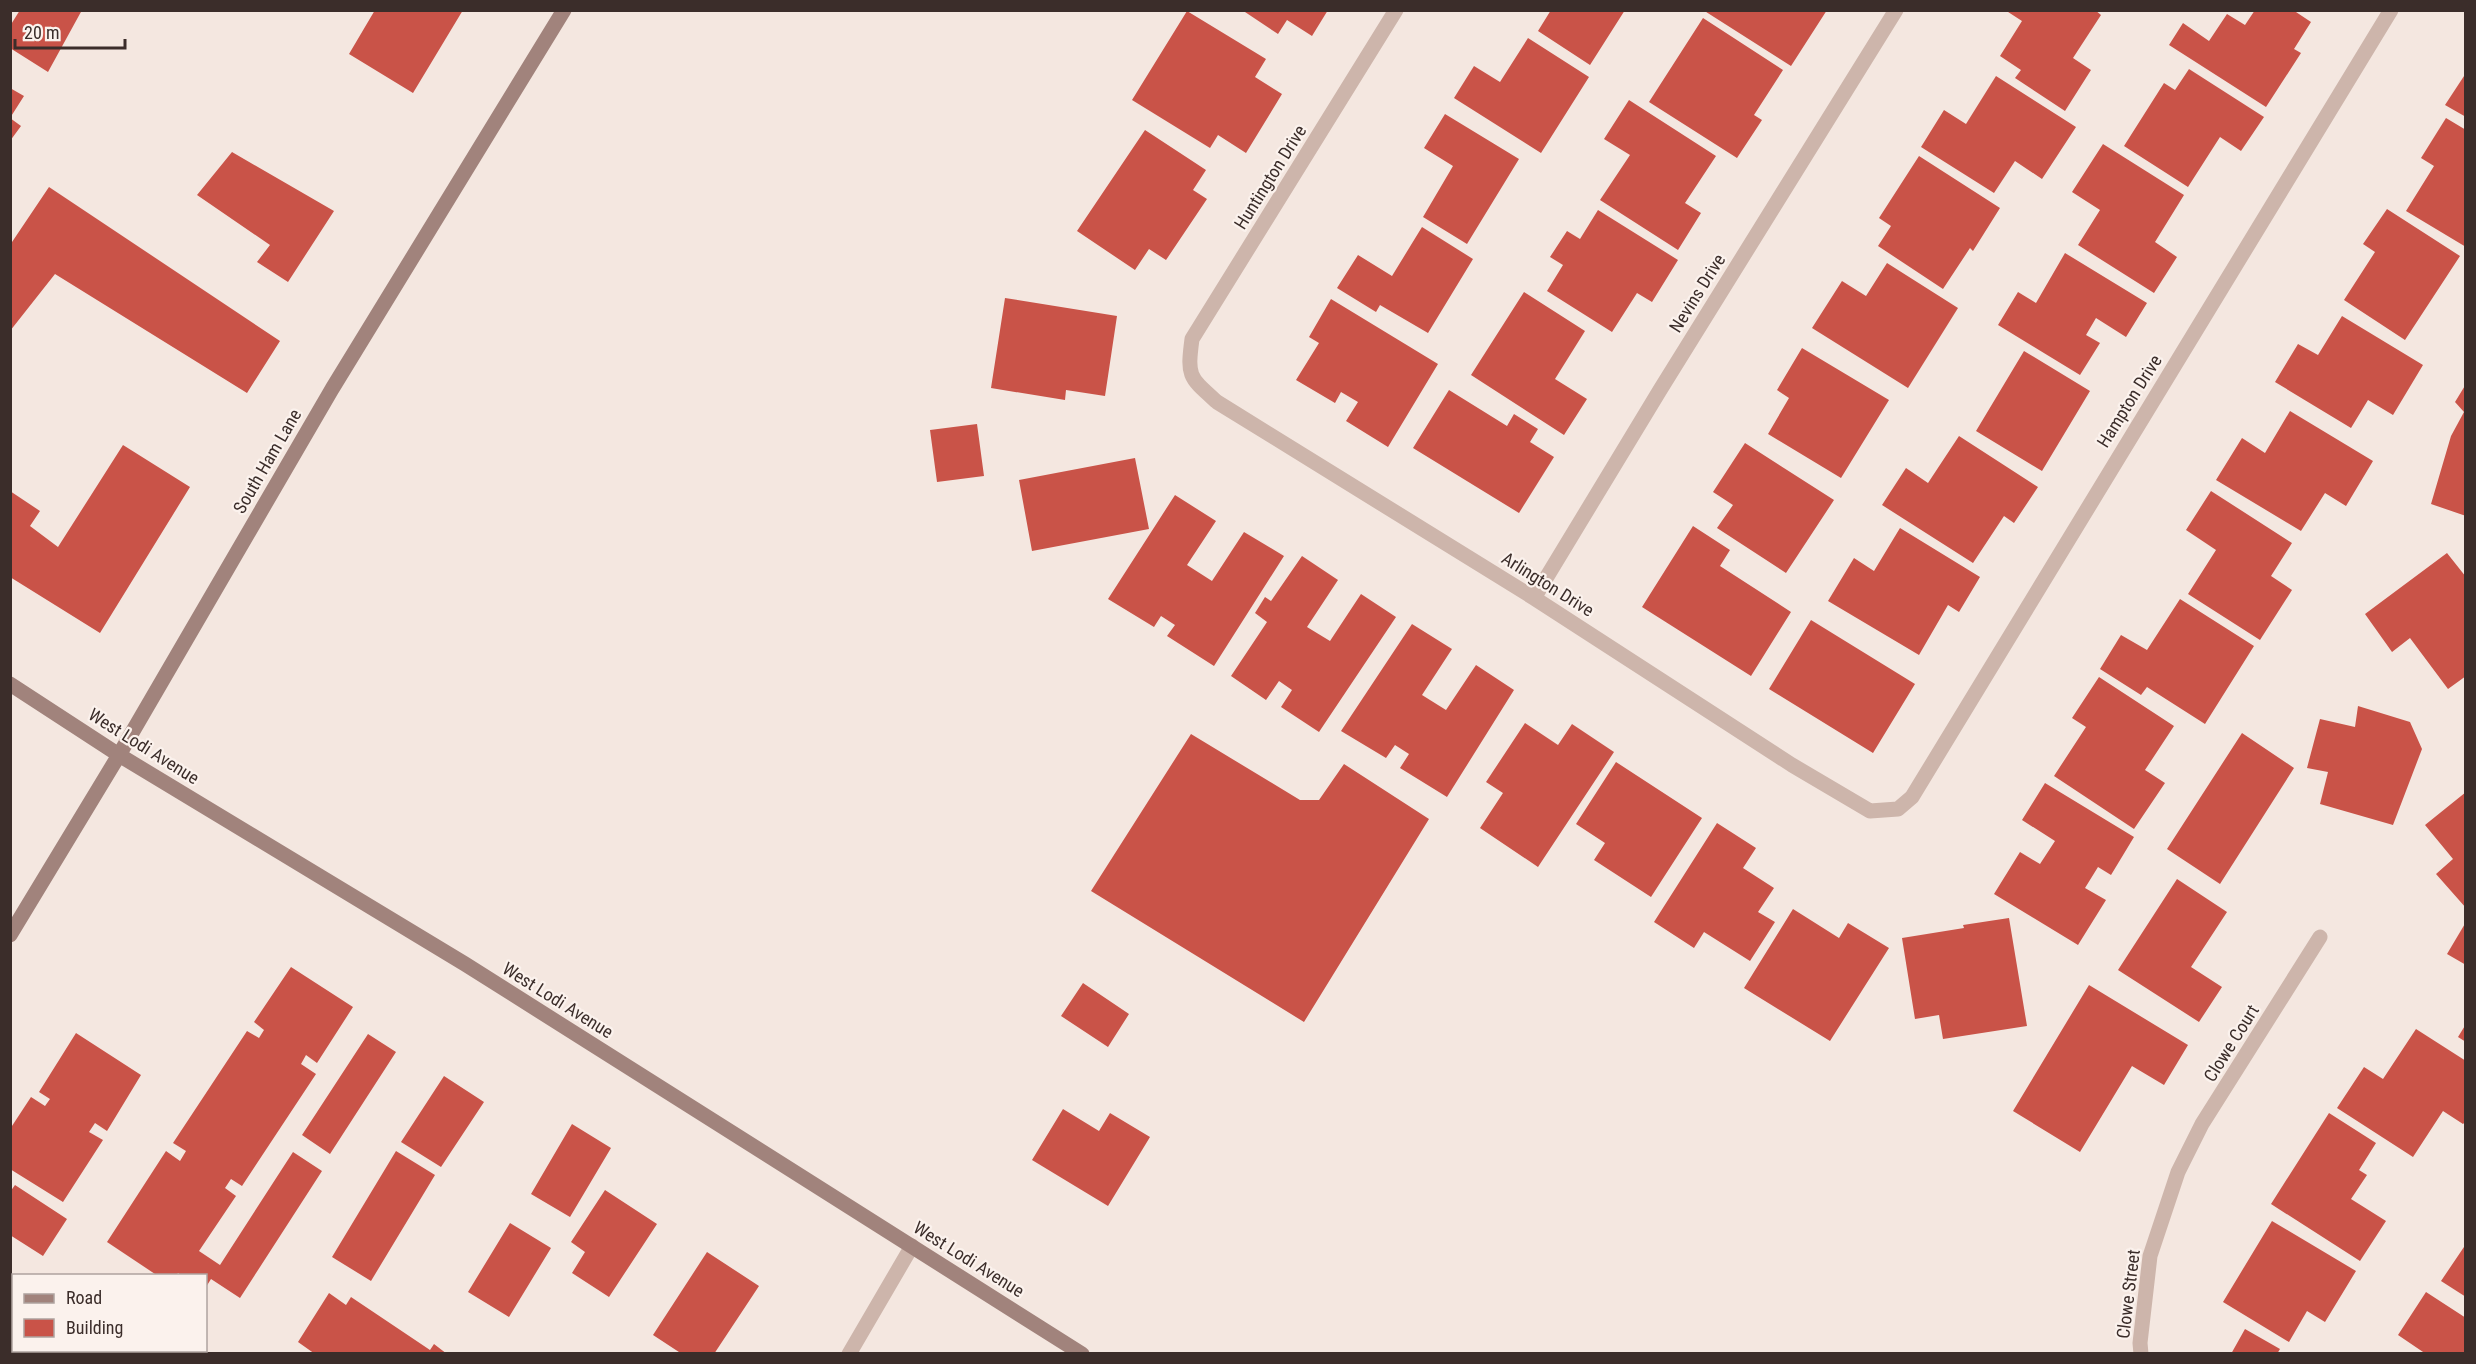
<svg xmlns="http://www.w3.org/2000/svg" width="2476" height="1364" viewBox="0 0 2476 1364" font-family="'Roboto Condensed',sans-serif">
	<style>
		.building { fill: #c95348 }
		.lines { fill: none; stroke-linecap: round; stroke-linejoin: round }
		.minor { stroke: #cdb5ab; stroke-width: 15 }
		.secondary { stroke: #a1837c; stroke-width: 15 }
		.labels { text-anchor: middle; dominant-baseline: central; stroke-width: 4.5; stroke-linejoin: round; paint-order: stroke }
		.street-label { font-size: 18px; fill: #3b2d2a; stroke: #fbf2ed }
	</style>
	<rect width="100%" height="100%" fill="#f4e7e0"/>
	<!-- building -->
	<path class="building" d="M 20,10 L 82,10 L 48,72 L 10,48 L 10,26 Z
		M 375,10 L 463,10 L 413,93 L 349,54 Z
		M 1242,10 L 1328,10 L 1312,36 L 1287,20 L 1278,34 Z
		M 1551,10 L 1625,10 L 1590,65 L 1538,31 Z
		M 1703,10 L 1827,10 L 1791,66 Z
		M 2005,10 L 2095,10 L 2101,15 L 2073,58 L 2091,70 L 2065,111 L 2015,78 L 2021,70 L 2000,56 L 2022,21 Z
		M 2255,10 L 2293,10 L 2311,22 L 2294,49 L 2301,53 L 2266,107 L 2169,45 L 2183,23 L 2209,41 L 2227,14 L 2245,25 Z
		M 1187,11 L 1266,59 L 1255,77 L 1282,94 L 1246,153 L 1218,135 L 1210,148 L 1132,100 Z
		M 1703,18 L 1783,70 L 1754,115 L 1762,120 L 1737,158 L 1649,102 Z
		M 1528,38 L 1589,77 L 1541,153 L 1454,98 L 1474,66 L 1500,82 Z
		M 2189,69 L 2264,117 L 2241,151 L 2220,137 L 2188,187 L 2124,146 L 2164,83 L 2175,90 Z
		M 2466,73 L 2466,117 L 2445,105 Z
		M 1996,76 L 2076,127 L 2042,179 L 2015,161 L 1994,193 L 1921,147 L 1944,110 L 1966,124 Z
		M 10,88 L 24,96 L 10,118 Z
		M 1629,100 L 1716,156 L 1685,203 L 1701,213 L 1678,250 L 1600,200 L 1630,155 L 1604,139 Z
		M 1445,114 L 1519,159 L 1467,244 L 1423,217 L 1453,166 L 1424,148 Z
		M 10,118 L 21,126 L 10,141 Z
		M 2446,118 L 2466,130 L 2466,247 L 2406,211 L 2434,166 L 2421,158 Z
		M 1145,130 L 1206,170 L 1193,190 L 1207,199 L 1166,260 L 1149,249 L 1135,270 L 1077,231 Z
		M 2103,144 L 2184,195 L 2155,242 L 2177,257 L 2154,293 L 2078,245 L 2100,210 L 2072,192 Z
		M 232,152 L 334,211 L 288,282 L 257,262 L 270,245 L 197,195 Z
		M 1919,156 L 2000,208 L 1973,251 L 1970,248 L 1943,289 L 1878,246 L 1891,226 L 1879,218 Z
		M 49,187 L 280,341 L 247,393 L 55,274 L 10,331 L 10,245 Z
		M 2387,209 L 2460,256 L 2405,340 L 2344,300 L 2375,252 L 2363,244 Z
		M 1598,210 L 1678,260 L 1652,302 L 1637,293 L 1612,332 L 1547,291 L 1563,265 L 1550,257 L 1567,231 L 1580,239 Z
		M 1422,227 L 1473,259 L 1428,333 L 1380,305 L 1376,312 L 1337,288 L 1358,255 L 1392,276 Z
		M 2065,253 L 2147,303 L 2126,337 L 2096,318 L 2086,335 L 2100,343 L 2080,375 L 1998,325 L 2018,292 L 2036,303 Z
		M 1887,263 L 1958,308 L 1908,388 L 1812,328 L 1842,281 L 1866,296 Z
		M 1524,292 L 1585,331 L 1555,379 L 1587,399 L 1564,435 L 1471,375 Z
		M 1005,298 L 1117,316 L 1105,396 L 1066,390 L 1065,400 L 991,388 Z
		M 1331,299 L 1438,364 L 1388,447 L 1346,421 L 1358,402 L 1341,392 L 1335,403 L 1296,380 L 1319,343 L 1309,337 Z
		M 2342,316 L 2423,365 L 2393,415 L 2368,400 L 2351,428 L 2275,382 L 2298,344 L 2318,355 Z
		M 1802,348 L 1889,400 L 1841,478 L 1768,434 L 1789,398 L 1777,390 Z
		M 2024,351 L 2090,391 L 2042,471 L 1976,431 Z
		M 2466,384 L 2466,516 L 2431,504 L 2451,436 L 2464,412 L 2455,402 Z
		M 1449,390 L 1507,426 L 1514,414 L 1538,429 L 1530,442 L 1554,457 L 1519,513 L 1413,448 Z
		M 2290,411 L 2373,461 L 2346,506 L 2325,493 L 2301,531 L 2216,480 L 2242,438 L 2265,453 Z
		M 977,424 L 984,476 L 937,482 L 930,430 Z
		M 1959,436 L 2038,487 L 2014,523 L 2004,516 L 1973,563 L 1882,505 L 1906,468 L 1928,483 Z
		M 1745,443 L 1834,500 L 1786,573 L 1717,528 L 1733,505 L 1713,492 Z
		M 123,445 L 190,487 L 100,633 L 10,577 L 10,491 L 40,511 L 30,526 L 58,547 Z
		M 1135,458 L 1149,529 L 1032,551 L 1019,480 Z
		M 2211,491 L 2292,543 L 2271,576 L 2292,590 L 2260,640 L 2188,594 L 2216,550 L 2186,530 Z
		M 1175,495 L 1216,521 L 1187,565 L 1212,581 L 1244,532 L 1284,556 L 1214,666 L 1167,636 L 1175,625 L 1161,616 L 1154,627 L 1108,599 Z
		M 1693,526 L 1730,550 L 1720,566 L 1791,612 L 1751,676 L 1642,607 Z
		M 1900,528 L 1980,577 L 1959,612 L 1948,605 L 1919,655 L 1828,601 L 1854,558 L 1874,571 Z
		M 2447,553 L 2466,577 L 2466,676 L 2448,689 L 2410,638 L 2392,652 L 2365,614 Z
		M 1302,556 L 1338,580 L 1307,627 L 1330,641 L 1361,594 L 1396,617 L 1319,732 L 1281,707 L 1292,690 L 1279,681 L 1266,700 L 1231,676 L 1267,622 L 1255,613 L 1265,597 L 1271,601 Z
		M 2180,599 L 2254,646 L 2205,724 L 2147,687 L 2141,695 L 2100,669 L 2121,635 L 2147,650 Z
		M 1811,620 L 1915,684 L 1873,753 L 1769,689 Z
		M 1412,624 L 1452,649 L 1422,695 L 1446,710 L 1476,665 L 1514,690 L 1447,797 L 1400,768 L 1409,754 L 1395,745 L 1386,758 L 1341,731 Z
		M 2099,677 L 2174,726 L 2145,770 L 2165,783 L 2134,829 L 2054,776 L 2086,727 L 2072,718 Z
		M 2358,706 L 2410,722 L 2422,749 L 2393,825 L 2320,804 L 2328,772 L 2307,768 L 2320,719 L 2355,727 Z
		M 1525,723 L 1558,745 L 1572,724 L 1614,752 L 1538,867 L 1480,828 L 1503,793 L 1486,782 Z
		M 2242,733 L 2294,768 L 2220,884 L 2167,849 Z
		M 1191,734 L 1300,800 L 1319,800 L 1344,764 L 1429,819 L 1304,1022 L 1091,891 Z
		M 1616,762 L 1702,818 L 1651,897 L 1594,860 L 1605,843 L 1576,824 Z
		M 2045,783 L 2134,837 L 2111,875 L 2098,867 L 2085,888 L 2106,900 L 2078,945 L 1994,894 L 2020,852 L 2040,864 L 2055,841 L 2022,820 Z
		M 2466,792 L 2466,908 L 2436,874 L 2453,859 L 2425,825 Z
		M 1717,823 L 1756,848 L 1743,868 L 1774,888 L 1758,912 L 1775,922 L 1750,961 L 1704,932 L 1694,948 L 1654,922 Z
		M 2177,879 L 2227,912 L 2191,967 L 2222,987 L 2199,1022 L 2118,970 Z
		M 1793,909 L 1839,938 L 1848,923 L 1889,948 L 1830,1041 L 1744,988 Z
		M 2009,918 L 2027,1026 L 1943,1039 L 1939,1015 L 1915,1019 L 1902,938 L 1964,928 L 1963,925 Z
		M 2466,922 L 2466,965 L 2447,954 Z
		M 291,967 L 353,1007 L 317,1063 L 306,1055 L 301,1064 L 316,1074 L 242,1186 L 231,1179 L 225,1188 L 236,1196 L 199,1251 L 220,1265 L 293,1152 L 322,1171 L 240,1298 L 211,1279 L 206,1287 L 206,1276 L 182,1276 L 178,1273 L 176,1276 L 158,1276 L 107,1242 L 166,1151 L 180,1161 L 186,1151 L 173,1143 L 247,1031 L 259,1038 L 264,1030 L 254,1022 Z
		M 1083,983 L 1129,1014 L 1108,1047 L 1061,1016 Z
		M 2089,985 L 2188,1045 L 2164,1085 L 2132,1066 L 2080,1152 L 2013,1111 Z
		M 2466,1024 L 2466,1042 L 2458,1037 Z
		M 2416,1029 L 2466,1061 L 2466,1121 L 2463,1124 L 2443,1111 L 2413,1157 L 2337,1108 L 2364,1067 L 2383,1079 Z
		M 76,1033 L 141,1075 L 107,1131 L 95,1123 L 89,1132 L 103,1140 L 63,1202 L 10,1169 L 10,1129 L 31,1097 L 45,1106 L 50,1099 L 39,1092 Z
		M 368,1034 L 396,1052 L 330,1154 L 302,1135 Z
		M 444,1076 L 484,1102 L 441,1167 L 401,1142 Z
		M 1063,1109 L 1099,1131 L 1110,1113 L 1150,1137 L 1108,1206 L 1032,1160 Z
		M 2329,1113 L 2376,1143 L 2359,1170 L 2367,1175 L 2351,1199 L 2386,1221 L 2360,1261 L 2271,1204 Z
		M 572,1124 L 611,1148 L 570,1217 L 531,1194 Z
		M 396,1151 L 435,1175 L 371,1281 L 332,1257 Z
		M 15,1185 L 67,1219 L 43,1256 L 10,1235 L 10,1192 Z
		M 605,1190 L 657,1224 L 609,1297 L 572,1273 L 585,1252 L 571,1242 Z
		M 2272,1221 L 2356,1271 L 2325,1322 L 2307,1311 L 2289,1342 L 2223,1302 Z
		M 510,1223 L 551,1248 L 509,1317 L 468,1292 Z
		M 2466,1244 L 2466,1297 L 2441,1281 Z
		M 707,1252 L 759,1286 L 714,1354 L 682,1354 L 653,1335 Z
		M 2426,1292 L 2466,1318 L 2466,1354 L 2426,1354 L 2398,1335 Z
		M 329,1293 L 346,1305 L 351,1297 L 430,1350 L 434,1344 L 447,1354 L 315,1354 L 298,1342 Z
		M 2245,1329 L 2280,1349 L 2277,1354 L 2231,1354 Z
		M 14,1346 L 14,1350 L 76,1350 L 81,1354 L 10,1354 Z
		M 87,1350 L 149,1350 L 154,1354 L 92,1354 Z"/>
	<g class="lines">
		<!-- minor -->
		<path class="minor" d="M 1396,10 L 1192,339 C 1187,377 1189,377 1217,402 L 1534,598 L 1792,765 L 1870,811 L 1898,809 L 1912,797 L 2391,10
			M 1534,598 L 1660,390 L 1896,10
			M 849,1354 L 912,1246
			M 2141,1354 L 2140,1343 L 2150,1256 L 2178,1172 L 2202,1124 L 2320,937"/>
		<!-- secondary -->
		<path class="secondary" d="M 10,684 L 119,755 L 465,964 L 1082,1354
			M 10,935 L 119,755 L 332,389 L 564,10"/>
	</g>
	<g class="labels">
		<!-- street labels -->
		<g class="street-label">
			<text transform="translate(1270 177) rotate(-58)">Huntington Drive</text>
			<text transform="translate(1697 293) rotate(-58)">Nevins Drive</text>
			<text transform="translate(2129 401) rotate(-58)">Hampton Drive</text>
			<text transform="translate(267 461) rotate(-60)">South Ham Lane</text>
			<text transform="translate(1548 584) rotate(32)">Arlington Drive</text>
			<text transform="translate(144 746) rotate(32)">West Lodi Avenue</text>
			<text transform="translate(558 1000) rotate(32)">West Lodi Avenue</text>
			<text transform="translate(2231 1043) rotate(-58)">Clowe Court</text>
			<text transform="translate(969 1259) rotate(32)">West Lodi Avenue</text>
			<text transform="translate(2128 1294) rotate(-83)">Clowe Street</text>
		</g>
	</g>
	<!-- border -->
	<rect width="2476" height="1364" fill="none" stroke="#3b2d2a" stroke-width="24"/>
	<!-- legend -->
	<rect x="12" y="1274" width="195" height="78" fill="#fbf2ed" stroke="#aea39f" stroke-width="1.5"/>
	<rect x="24" y="1294" width="30" height="9" fill="#a1837c" stroke="#aea39f" stroke-width="1.5"/>
	<text x="66" y="1304" font-size="18" fill="#3b2d2a">Road</text>
	<rect x="24" y="1319" width="30" height="18" fill="#c95348" stroke="#aea39f" stroke-width="1.5"/>
	<text x="66" y="1334" font-size="18" fill="#3b2d2a">Building</text>
	<!-- scale -->
	<path d="M15 39v9h110v-9" fill="none" stroke="#3b2d2a" stroke-width="3"/>
	<text x="24" y="39" font-size="18" fill="#3b2d2a" stroke="#fbf2ed" stroke-width="4.5" paint-order="stroke">20 m</text>
</svg>
